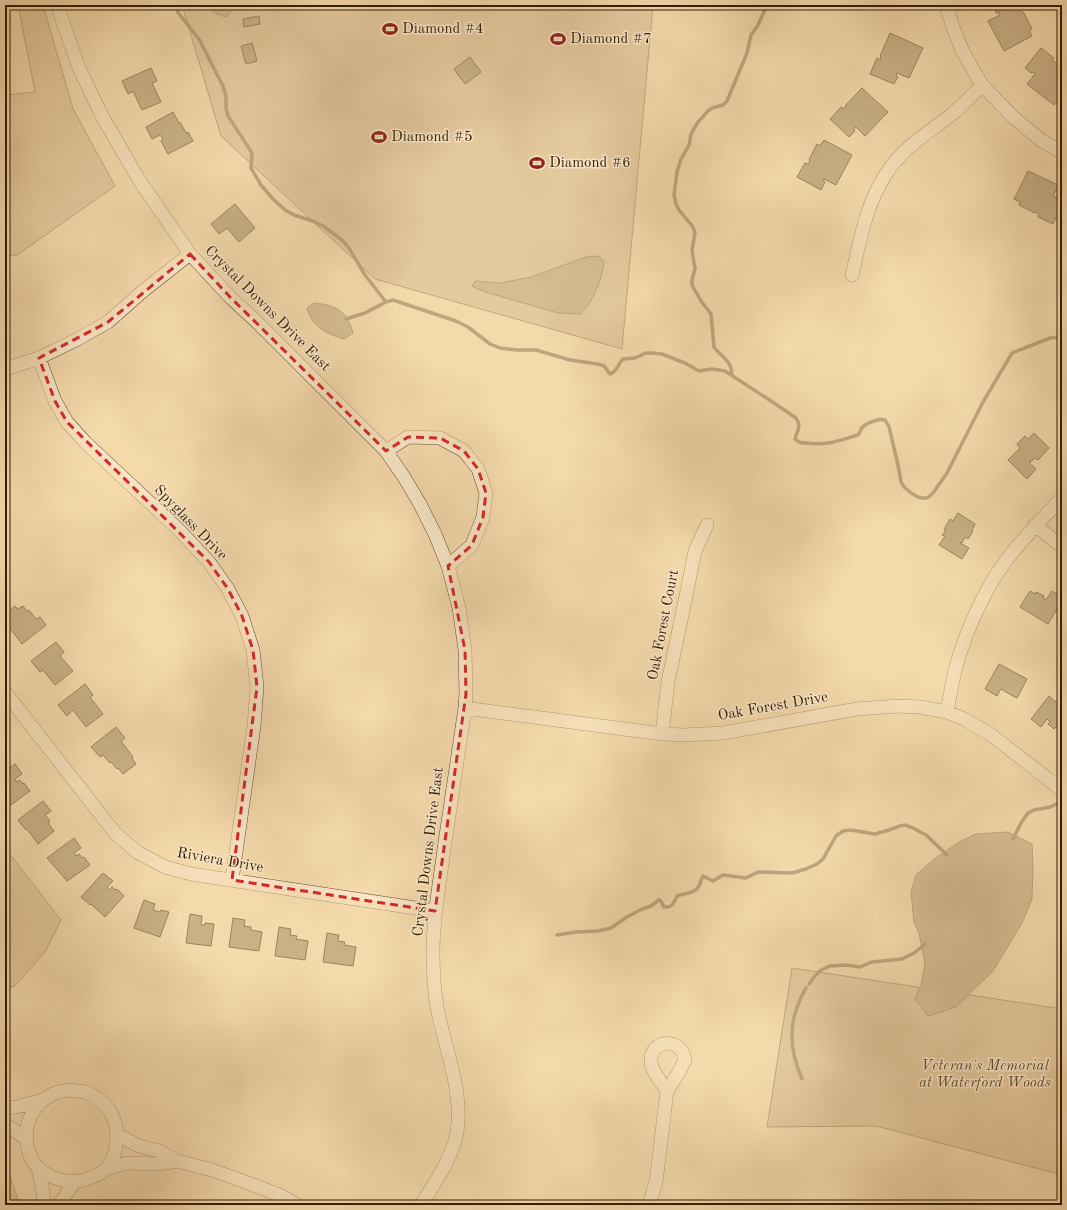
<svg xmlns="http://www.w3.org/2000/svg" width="1067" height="1210" viewBox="0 0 1067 1210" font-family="'Old Standard TT',serif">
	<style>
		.green { fill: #d3b98e; stroke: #846b48 }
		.water { fill: #b39971; stroke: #806744 }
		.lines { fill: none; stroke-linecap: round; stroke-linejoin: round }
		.stream { stroke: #806744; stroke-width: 3.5 }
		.building { fill: #987f59; stroke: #341d01 }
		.minor-casing { stroke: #644c2c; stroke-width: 14 }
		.minor { stroke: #f8e6c8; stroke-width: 13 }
		.marked { fill: none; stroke: #d62828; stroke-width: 3; stroke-dasharray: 8 5; stroke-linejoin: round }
		.labels { text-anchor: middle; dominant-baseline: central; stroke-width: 3; stroke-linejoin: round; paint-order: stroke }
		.poi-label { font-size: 15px; fill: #341d01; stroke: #f8e6c8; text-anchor: start }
		.street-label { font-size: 15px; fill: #341d01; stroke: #f8e6c8 }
		.park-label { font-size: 15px; font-style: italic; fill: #644c2b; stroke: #f8e6c8 }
	</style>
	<rect width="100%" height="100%" fill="#f4d9ab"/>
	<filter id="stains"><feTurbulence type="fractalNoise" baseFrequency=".005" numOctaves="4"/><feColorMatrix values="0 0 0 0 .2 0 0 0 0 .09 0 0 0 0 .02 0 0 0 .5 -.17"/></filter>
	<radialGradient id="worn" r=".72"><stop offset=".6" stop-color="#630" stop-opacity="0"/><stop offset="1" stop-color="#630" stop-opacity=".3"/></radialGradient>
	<!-- green -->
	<path class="green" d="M 18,5 L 43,5 L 73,109 L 115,186 L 17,255 L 5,256 L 5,95 L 35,92 Z
		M 182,5 L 653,5 L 622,349 L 375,279 L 221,136 Z
		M 5,848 L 61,920 L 45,952 L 15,986 L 5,989 Z
		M 792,968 L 1062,1009 L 1062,1175 L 876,1126 L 767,1127 Z
		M 5,1169 L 9,1174 L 20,1205 L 5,1205 Z"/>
	<!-- water -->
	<path class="water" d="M 206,5 L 236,5 L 236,7 L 226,17 C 218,15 211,12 206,5 Z
		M 599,256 L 604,261 C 602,280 594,300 581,314 L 558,313 L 485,292 L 472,286 L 475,281 L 500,283 L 531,277 L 586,257 Z
		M 314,303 C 335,305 347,310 353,333 L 344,339 C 327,334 312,327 307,308 Z
		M 1008,832 L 1032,844 L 1033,868 L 1032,899 L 1022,923 L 993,971 L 956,1007 L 928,1016 L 915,999 L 921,985 L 925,963 L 919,933 L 914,922 L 911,892 L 916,875 L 934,859 L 961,841 L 976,834 Z"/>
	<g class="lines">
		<!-- stream -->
		<path class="stream" d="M 174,5 L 179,14 L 199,39 L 223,86 L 226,97 L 226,108 L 228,116 L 252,153 L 251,168 L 261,185 L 273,199 L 285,210 L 294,215 L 313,221 L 323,226 L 342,240 L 349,248 L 365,275 L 386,302
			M 346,319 L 365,313 L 386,302 L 393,300 L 456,321 L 468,327 L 490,344 L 500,348 L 517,350 L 536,350 L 570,360 L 598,364 L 604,366 L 610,374 C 617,372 618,364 623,359 L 635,358 L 646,353 L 652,353 L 662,354 L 685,363 L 699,371 L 712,369 L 725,371 L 774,403 L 796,418 C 802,426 797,431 795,439 C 799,443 802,443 807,443 C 826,446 841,440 858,435 C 860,433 860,431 861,429 C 865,423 879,418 885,420 L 889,427 L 898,465 L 901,482 L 904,487 L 911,493 L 918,497 L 922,498 L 927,498 L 933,493 L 947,473 L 983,402 L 1012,353 L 1050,338 L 1062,337
			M 732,375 C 732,360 721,357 714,347 L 711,314 L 701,301 L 692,285 L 692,280 L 695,269 L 692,250 L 695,233 L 693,227 L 679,210 L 676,204 L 674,195 L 677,172 L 681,159 L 689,145 L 691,134 L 698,122 L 708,111 L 712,108 L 723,105 L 727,101 L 747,53 L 751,35 L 758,25 L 767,5
			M 1013,839 L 1021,823 L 1028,813 L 1034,810 L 1050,807 L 1062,801
			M 557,935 L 576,932 L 598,931 L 611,928 L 627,917 L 640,910 L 651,906 L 659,900 L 661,901 L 664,907 C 672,908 674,903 677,896 C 685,893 694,894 699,886 C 701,882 701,879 703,876 L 713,881 L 723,875 L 746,878 L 758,872 L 792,873 L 806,869 L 817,864 L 823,859 L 836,836 L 843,831 L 851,830 L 875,834 L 889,830 L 900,826 L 905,825 L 913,828 L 926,835 L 947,855
			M 809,984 L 814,977 L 821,970 L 830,966 L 847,965 L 860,967 L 872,962 L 902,959 L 914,953 L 925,944
			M 802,1079 C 788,1047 788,1019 806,988"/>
	</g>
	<!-- building -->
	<path class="building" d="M 870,5 L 897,5 L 897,6 L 871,9 Z
		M 995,5 L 1022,5 L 1024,8 L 1021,10 L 1023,13 L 1024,13 L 1032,29 L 1029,31 L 1032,36 L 1004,51 L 988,21 L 1000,15 L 999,12 L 997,14 L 993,6 Z
		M 259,16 L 260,24 L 244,27 L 243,19 Z
		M 890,33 L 923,48 L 909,78 L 897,73 L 896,76 L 898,77 L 894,84 L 870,74 L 877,58 L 880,60 L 881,56 L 880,56 Z
		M 252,43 L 257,61 L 246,64 L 241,46 Z
		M 1041,48 L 1054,58 L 1052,60 L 1062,67 L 1062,94 L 1054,105 L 1027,84 L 1035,74 L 1033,72 L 1031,73 L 1025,68 Z
		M 470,57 L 481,72 L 465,84 L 454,69 Z
		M 151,68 L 157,81 L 152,83 L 161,102 L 142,110 L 133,91 L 128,94 L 122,81 Z
		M 862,88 L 888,112 L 865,136 L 856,127 L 853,130 L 855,131 L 849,137 L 830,119 L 841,107 L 844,109 L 846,106 L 845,106 Z
		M 173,112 L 179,123 L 180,122 L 186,133 L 188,132 L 193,141 L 168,154 L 161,141 L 163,139 L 160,135 L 152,139 L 146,127 Z
		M 824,140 L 852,155 L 836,185 L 824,179 L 823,181 L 825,182 L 821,190 L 797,177 L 805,163 L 808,164 L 810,161 L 809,160 L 817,144 L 820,146 Z
		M 1028,171 L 1058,185 L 1053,197 L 1056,198 L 1056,196 L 1062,199 L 1062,204 L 1053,224 L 1038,217 L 1039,214 L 1036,212 L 1035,213 L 1019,205 L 1020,202 L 1014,199 Z
		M 235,204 L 255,228 L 239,242 L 227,228 L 219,234 L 211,224 Z
		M 1034,433 L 1049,448 L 1038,460 L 1035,458 L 1031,462 L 1030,461 L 1029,462 L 1036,469 L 1027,479 L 1008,460 L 1020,448 L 1017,444 L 1025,436 L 1028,439 Z
		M 958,513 L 975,524 L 972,530 L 973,531 L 968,539 L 965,537 L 962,543 L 961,542 L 960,543 L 969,548 L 962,559 L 939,545 L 945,536 L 942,535 L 946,530 L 944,529 L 950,519 L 953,521 Z
		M 1030,591 L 1035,594 L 1036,592 L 1044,596 L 1043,598 L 1046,600 L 1052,591 L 1062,597 L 1062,601 L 1048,624 L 1020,607 Z
		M 15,606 L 18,609 L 23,606 L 27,611 L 29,610 L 36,619 L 40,617 L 46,625 L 22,644 L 9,627 L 5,630 L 5,614 Z
		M 56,642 L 64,652 L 60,656 L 73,671 L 55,685 L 43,670 L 40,672 L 31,661 Z
		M 999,664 L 1027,679 L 1017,698 L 1011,695 L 1001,689 L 997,696 L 985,689 Z
		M 85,684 L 93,695 L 90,697 L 103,714 L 86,727 L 73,710 L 67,716 L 58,705 Z
		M 1049,696 L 1062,707 L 1062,731 L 1056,727 L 1054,729 L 1048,724 L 1050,722 L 1047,719 L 1041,727 L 1031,719 Z
		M 116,727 L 125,738 L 121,741 L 133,757 L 132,758 L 136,764 L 123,774 L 118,768 L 117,769 L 111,762 L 110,763 L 103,755 L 100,757 L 91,747 Z
		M 15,764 L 22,774 L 15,779 L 17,782 L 20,780 L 23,784 L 24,783 L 30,791 L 8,807 L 5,804 L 5,771 Z
		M 43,801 L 51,811 L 45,815 L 50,821 L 48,823 L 54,831 L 38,844 L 27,829 L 26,830 L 18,820 Z
		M 74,838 L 81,848 L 74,853 L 76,856 L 79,854 L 82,858 L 84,857 L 90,865 L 67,881 L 47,858 Z
		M 103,873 L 113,881 L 107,887 L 109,890 L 112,887 L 116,890 L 117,889 L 124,896 L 105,917 L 91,904 L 90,905 L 81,897 Z
		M 144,900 L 155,904 L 153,910 L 160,912 L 161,910 L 169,912 L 160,937 L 134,928 Z
		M 190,914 L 202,916 L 201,925 L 205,925 L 205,923 L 214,924 L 211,946 L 186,943 Z
		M 233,918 L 245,920 L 244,926 L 251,927 L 251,930 L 262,932 L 259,951 L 229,947 Z
		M 279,927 L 291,929 L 290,935 L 297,936 L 296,939 L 308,941 L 305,960 L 275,956 Z
		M 327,933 L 339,935 L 338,941 L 345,942 L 344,945 L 356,947 L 353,966 L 323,962 Z"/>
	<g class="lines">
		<defs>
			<path id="minor" d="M 57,5 L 79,68 L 102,116 L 139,180 L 190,254 L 230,297 L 258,323 L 386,451 L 404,477 L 420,504 L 435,534 L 448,566 L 459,608 L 465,650 L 466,694 L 465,708 C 458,755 451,802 444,849 C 440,882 433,916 433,951 C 433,972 434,995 439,1017 C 447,1054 463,1093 457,1132 C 452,1159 435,1182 421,1205
				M 946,5 L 954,30 L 963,52 L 982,85 L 1013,117 L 1042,141 L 1062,152
				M 852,275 C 860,241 866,204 886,174 C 902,148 928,133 951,115 C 962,106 972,95 982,85
				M 39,358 L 55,401 L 67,422 L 85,442 L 178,529 L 209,562 L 228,589 L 242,616 L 253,650 L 257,687 L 254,726 L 232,880
				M 5,369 L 39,358 L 76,340 L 108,322 L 143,291 L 190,254
				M 386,451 L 408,437 L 440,438 L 464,451 L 478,469 L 486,493 L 483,517 L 472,545 L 448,566
				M 1035,525 L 1062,547
				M 5,692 L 115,833 L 137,852 L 165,867 L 191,874 L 435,911
				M 465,708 L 662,734 L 684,735 L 723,733 L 857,709 L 898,706 L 920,707 L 947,712 L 964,719 L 990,734 L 1062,790
				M 947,712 C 950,697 952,682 956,667 C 965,634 984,590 1005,562 C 1022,539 1042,519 1062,498
				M 662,734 L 668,682 L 687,591 L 695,551 L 707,525
				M 70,1090 C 75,1091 81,1091 85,1092 C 108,1100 120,1121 116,1145 C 116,1151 112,1162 108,1167 C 105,1171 97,1175 92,1177 C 89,1178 85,1180 81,1181 C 61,1184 36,1174 29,1153 C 21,1129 31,1103 55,1093 C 60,1091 66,1091 70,1090 Z
				M 5,1108 L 17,1107 L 43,1100
				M 5,1126 L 11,1128 L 26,1139
				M 118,1135 L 139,1146 L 159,1151 L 177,1161 L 212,1170 L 248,1183 L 282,1196 L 297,1205
				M 38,1168 L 43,1191 L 44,1205
				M 108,1168 L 128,1163 L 159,1164 L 177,1161
				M 60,1205 L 61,1202 L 75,1181
				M 649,1205 L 656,1182 L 667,1091 L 679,1072 L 685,1060 C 684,1057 683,1051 680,1049 C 670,1038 651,1044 651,1060 C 650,1069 662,1083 667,1091"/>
		</defs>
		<!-- minor casing -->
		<use href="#minor" class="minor-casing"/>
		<!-- minor -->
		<use href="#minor" class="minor"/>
	</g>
	<!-- marked area -->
	<path d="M0 0H1067V1210H0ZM 190,254 L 230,297 L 386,451 L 408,437 L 440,438 L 464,451 L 478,469 L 486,493 L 483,517 L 472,545 L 448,566 L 465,650 L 466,694 L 435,911 L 232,880 L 257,687 L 253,650 L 242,616 L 228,589 L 209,562 L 67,422 L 55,401 L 39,358 L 108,322 Z" fill="#f4d9ab" fill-opacity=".55" fill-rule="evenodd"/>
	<path class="marked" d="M 190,254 L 230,297 L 386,451 L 408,437 L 440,438 L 464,451 L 478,469 L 486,493 L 483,517 L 472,545 L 448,566 L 465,650 L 466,694 L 435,911 L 232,880 L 257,687 L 253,650 L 242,616 L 228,589 L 209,562 L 67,422 L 55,401 L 39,358 L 108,322 Z"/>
	<!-- icons -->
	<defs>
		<symbol id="stadium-bare" viewBox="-9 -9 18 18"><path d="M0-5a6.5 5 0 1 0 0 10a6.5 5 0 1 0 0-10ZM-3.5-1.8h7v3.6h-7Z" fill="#8f2418" stroke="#f8e6c8" stroke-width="2.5" paint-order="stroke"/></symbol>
	</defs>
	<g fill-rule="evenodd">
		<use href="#stadium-bare" x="379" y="18" width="22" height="22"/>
		<use href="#stadium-bare" x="547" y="28" width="22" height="22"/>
		<use href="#stadium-bare" x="368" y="126" width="22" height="22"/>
		<use href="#stadium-bare" x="526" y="152" width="22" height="22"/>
	</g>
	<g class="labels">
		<!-- poi labels -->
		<g class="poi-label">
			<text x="402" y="29">Diamond #4</text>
			<text x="570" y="39">Diamond #7</text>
			<text x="391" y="137">Diamond #5</text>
			<text x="549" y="163">Diamond #6</text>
		</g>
		<!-- street labels -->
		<g class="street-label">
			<text transform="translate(267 309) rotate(45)">Crystal Downs Drive East</text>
			<text transform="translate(190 523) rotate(46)">Spyglass Drive</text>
			<text transform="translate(664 625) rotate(-79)">Oak Forest Court</text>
			<text transform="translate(773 707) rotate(-10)">Oak Forest Drive</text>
			<text transform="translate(429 852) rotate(-83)">Crystal Downs Drive East</text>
			<text transform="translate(220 861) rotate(10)">Riviera Drive</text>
		</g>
		<!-- park labels -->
		<g class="park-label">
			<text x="985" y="1066">Veteran's Memorial<tspan x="985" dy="17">at Waterford Woods</tspan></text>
		</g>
	</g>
	<!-- margin -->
	<rect width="1067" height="1210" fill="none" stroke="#f4d9ab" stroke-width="20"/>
	<rect x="6" y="6" width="1055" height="1198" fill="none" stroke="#341d01" stroke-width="2"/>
	<rect x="10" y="10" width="1047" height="1190" fill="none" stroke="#341d01"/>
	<rect width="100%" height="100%" filter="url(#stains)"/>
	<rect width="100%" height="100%" fill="url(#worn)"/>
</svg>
